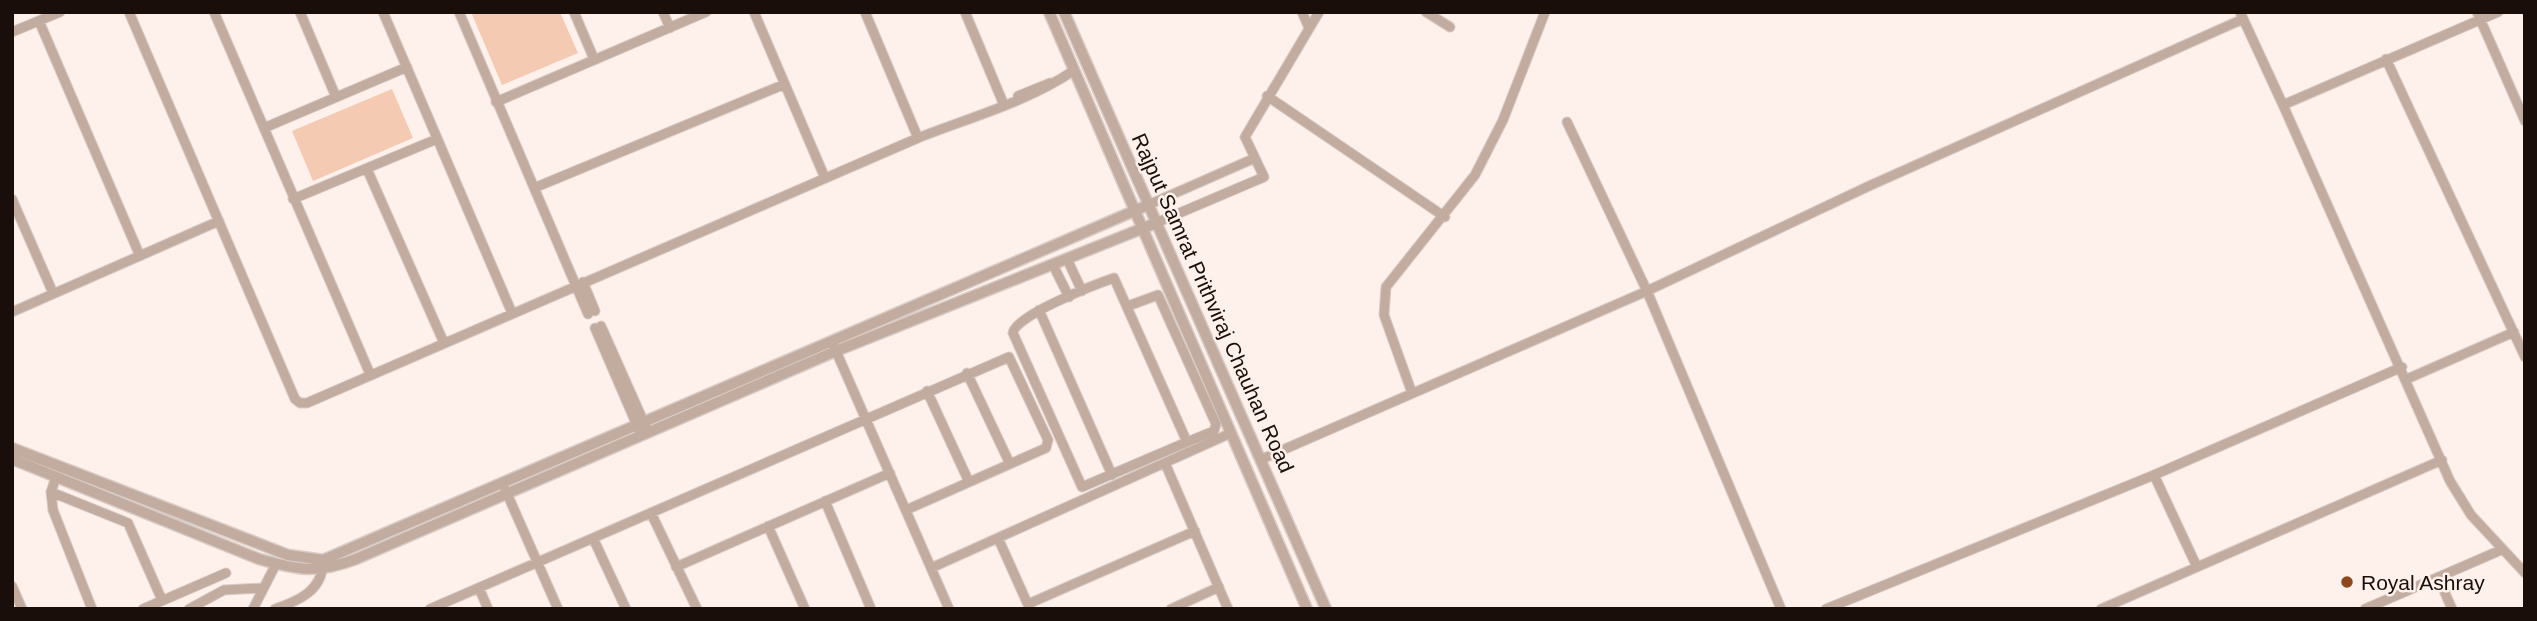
<svg xmlns="http://www.w3.org/2000/svg" width="2537" height="621" viewBox="0 0 2537 621" font-family="Arial,sans-serif">
	<style>
		.grass { fill: #f5cab3 }
		.lines { fill: none; stroke-linecap: round; stroke-linejoin: round }
		.minor-casing { stroke: #d9ccc6; stroke-width: 11 }
		.tertiary-casing { stroke: #d9ccc6; stroke-width: 13 }
		.minor { stroke: #c2aca0; stroke-width: 9 }
		.tertiary { stroke: #c2aca0; stroke-width: 10 }
		.poi-dot { fill: #8d481e; stroke: #fef0ea; stroke-width: 2.5 }
		.labels { text-anchor: middle; dominant-baseline: central; stroke-width: 5; stroke-linejoin: round; paint-order: stroke }
		.street-label { font-size: 21px; fill: #190e09; stroke: #fef0ea }
		.poi-label { font-size: 21px; fill: #190e09; stroke: #fef0ea; text-anchor: start }
	</style>
	<rect width="100%" height="100%" fill="#fef0ea"/>
	<!-- grass -->
	<path class="grass" d="M 471,12 L 560,12 L 578,53 L 502,85 Z
		M 392,89 L 413,138 L 313,181 L 292,131 Z"/>
	<g class="lines">
		<defs>
			<path id="minor" d="M 129,12 L 295,399 L 300,403 L 307,403 L 918,138 C 971,117 1027,102 1073,71
				M 214,12 L 370,374
				M 300,12 L 336,97
				M 383,12 L 512,313
				M 459,12 L 588,314
				M 574,12 L 594,59
				M 663,12 L 670,28
				M 754,12 L 825,178
				M 865,12 L 918,138
				M 965,12 L 1004,105
				M 1302,12 L 1309,28
				M 1426,12 L 1450,27
				M 2240,12 L 2283,105
				M 2477,12 L 2525,121
				M 2498,12 L 2283,105 L 2450,481 L 2471,515 L 2525,573
				M 39,21 L 140,256
				M 12,32 L 60,12
				M 2386,59 L 2525,357
				M 1018,96 L 1050,83
				M 1267,96 L 1445,217
				M 496,102 L 706,12
				M 1567,122 L 1647,291 L 1781,609
				M 264,128 L 407,67
				M 367,169 L 444,343
				M 534,188 L 785,84
				M 12,199 L 53,293
				M 293,199 L 437,139
				M 1148,205 L 1255,158
				M 1156,223 L 1264,177 L 1245,137 L 1319,12
				M 1067,259 L 1082,291
				M 1053,265 L 1069,297
				M 583,282 L 595,311
				M 1128,306 L 1158,295 L 1216,424 L 1214,431 L 1187,442 L 1114,278 C 1096,284 1014,316 1013,333 L 1082,487 L 1187,442
				M 1039,310 L 1112,475
				M 12,312 L 219,221
				M 601,326 L 646,427
				M 595,328 L 639,430
				M 832,342 L 949,609
				M 967,373 L 1010,464
				M 2407,379 L 2514,332
				M 927,391 L 969,482
				M 1412,393 L 1384,315 L 1386,287 L 1475,175 L 1503,120 L 1545,12
				M 1262,459 L 1647,291 L 1869,186 L 2243,19
				M 1165,463 L 1228,609
				M 2154,475 L 2197,567
				M 56,477 L 51,492 L 53,510 L 92,609
				M 505,489 L 558,609
				M 51,492 L 128,523 L 162,600
				M 825,501 L 871,609
				M 651,513 L 697,609
				M 768,526 L 805,609
				M 593,538 L 626,609
				M 998,538 L 1029,607
				M 676,567 L 890,473
				M 931,568 L 1231,433
				M 2438,577 L 2452,609
				M 12,586 L 22,609
				M 479,588 L 488,609
				M 1028,604 L 1195,531
				M 143,609 L 226,573
				M 189,609 L 224,590 L 263,588
				M 253,609 L 276,564
				M 275,609 C 298,601 322,591 323,563
				M 430,609 L 1009,357 L 1048,440 L 1046,448 L 906,510
				M 1171,609 L 1219,587
				M 1826,609 L 2154,475 L 2402,367
				M 2101,609 L 2442,460
				M 2365,609 L 2501,550"/>
			<path id="tertiary" d="M 1049,12 L 1307,609
				M 1064,12 L 1326,609
				M 12,448 L 288,555 L 323,560 L 1148,205
				M 12,459 L 259,559 C 298,570 317,574 356,559 L 836,351 L 1156,223"/>
		</defs>
		<!-- minor casing -->
		<use href="#minor" class="minor-casing"/>
		<!-- tertiary casing -->
		<use href="#tertiary" class="tertiary-casing"/>
		<!-- minor -->
		<use href="#minor" class="minor"/>
		<!-- tertiary -->
		<use href="#tertiary" class="tertiary"/>
	</g>
	<!-- markers -->
	<circle class="poi-dot" cx="2347" cy="582" r="7"/>
	<g class="labels">
		<!-- street labels -->
		<g class="street-label">
			<text transform="translate(1213 303) rotate(66)">Rajput Samrat Prithviraj Chauhan Road</text>
		</g>
		<!-- poi labels -->
		<g class="poi-label">
			<text x="2361" y="582">Royal Ashray</text>
		</g>
	</g>
	<!-- border -->
	<rect width="2537" height="621" fill="none" stroke="#190e09" stroke-width="28"/>
</svg>
